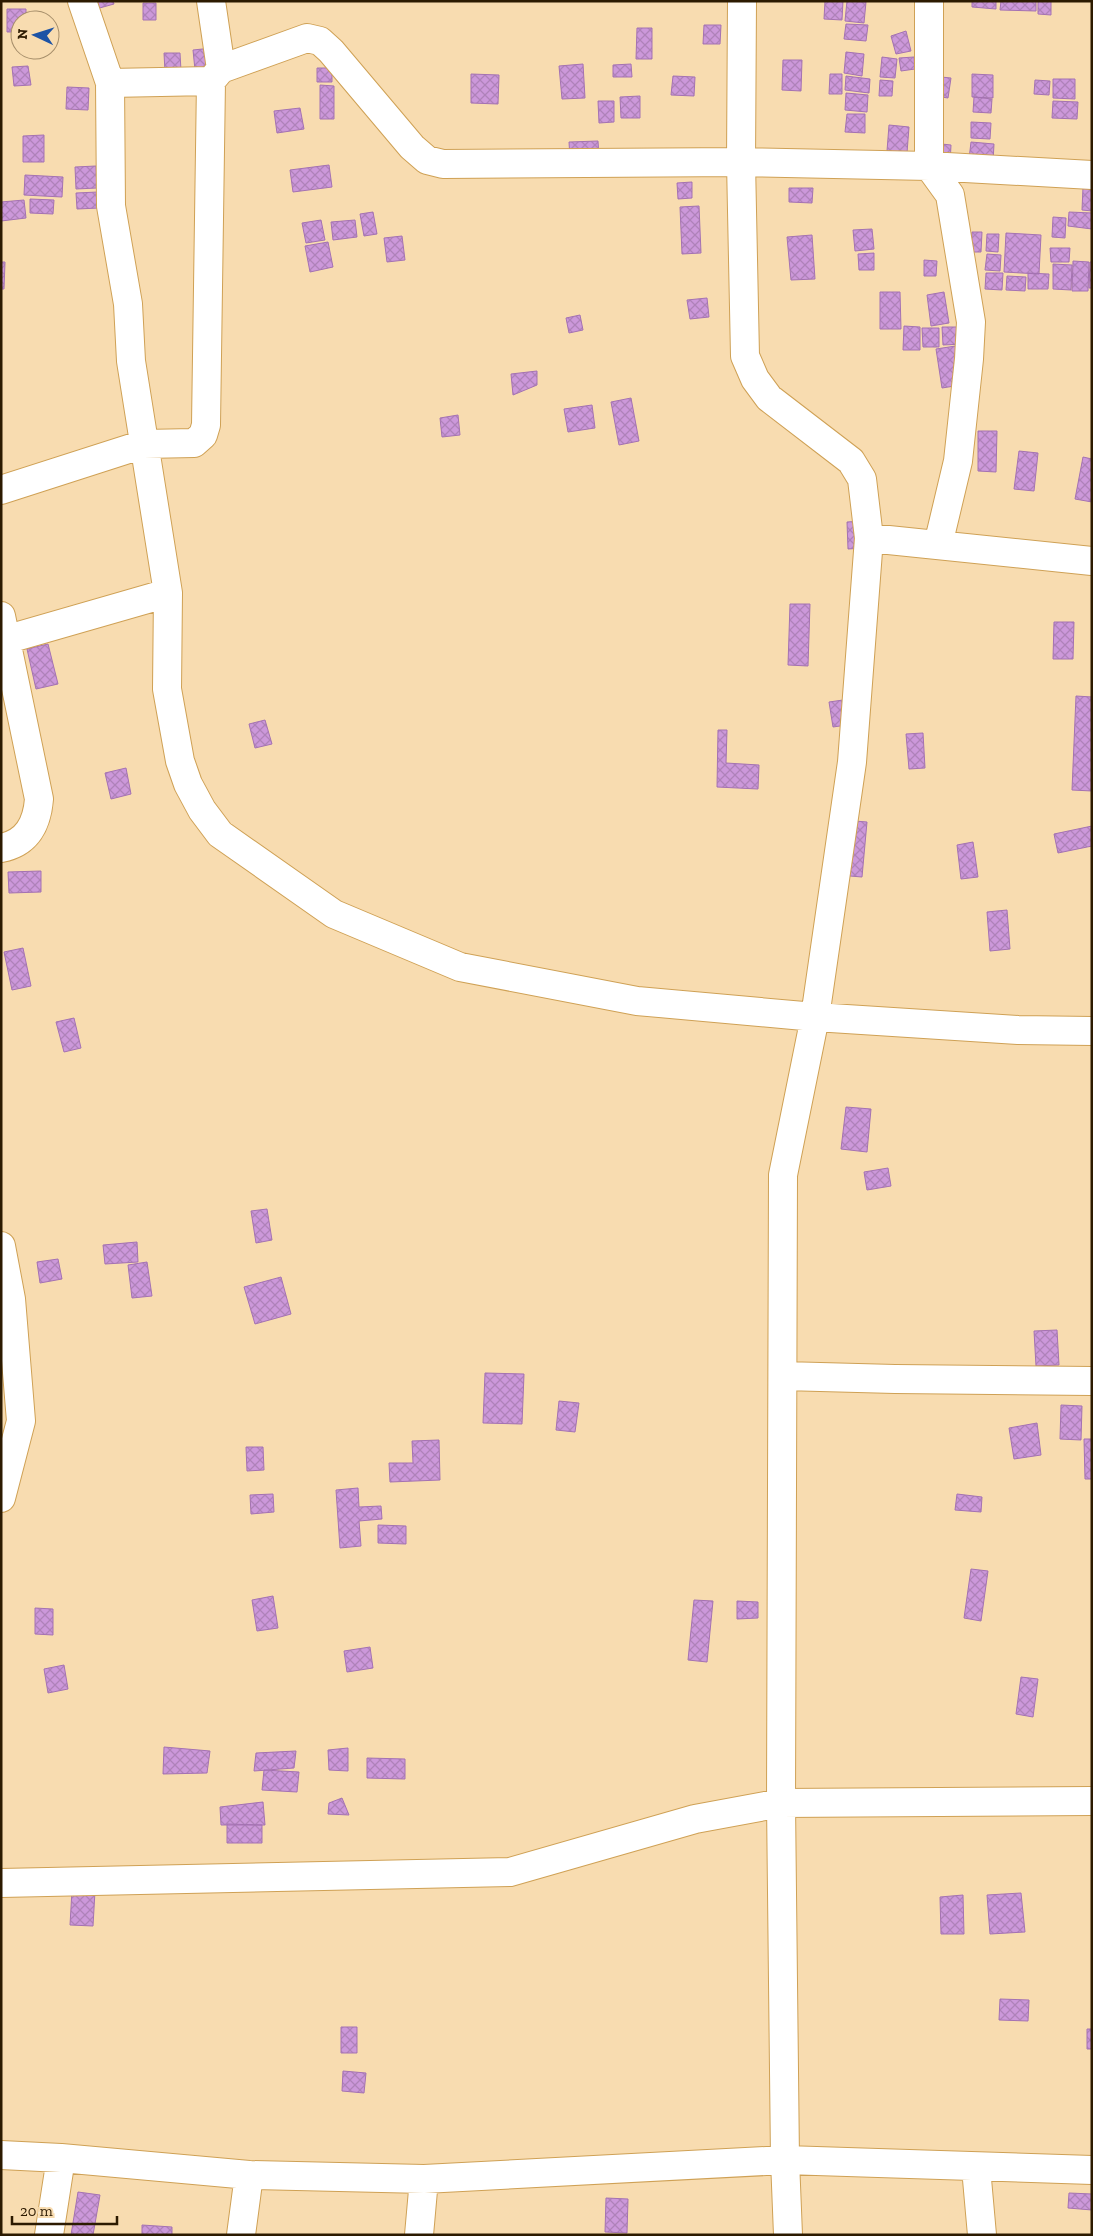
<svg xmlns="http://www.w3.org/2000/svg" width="1093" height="2236" viewBox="0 0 1093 2236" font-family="'Zilla Slab',serif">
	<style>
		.building { fill: url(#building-cross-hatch); stroke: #a472b2 }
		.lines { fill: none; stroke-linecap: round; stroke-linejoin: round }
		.street-casing { stroke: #cfa155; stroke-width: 30 }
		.street { stroke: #fff; stroke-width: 28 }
	</style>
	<defs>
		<pattern id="building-cross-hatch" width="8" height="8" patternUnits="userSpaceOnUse" patternTransform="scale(1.25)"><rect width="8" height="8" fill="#cc98da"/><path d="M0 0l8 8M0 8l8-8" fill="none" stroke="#af82b9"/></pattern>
	</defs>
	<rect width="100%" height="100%" fill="#f8dcb0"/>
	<!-- building -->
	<path class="building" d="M 94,1 L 113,1 L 114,4 L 96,9 Z
		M 825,1 L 843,1 L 842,20 L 824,19 Z
		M 847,1 L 866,2 L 864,23 L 845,21 Z
		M 972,1 L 996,1 L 996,9 L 972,7 Z
		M 1001,1 L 1036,1 L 1036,11 L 1000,10 Z
		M 1038,1 L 1051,1 L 1051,15 L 1038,14 Z
		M 143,3 L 156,3 L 156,20 L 143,20 Z
		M 7,9 L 26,9 L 26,20 L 20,20 L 20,32 L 7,32 Z
		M 846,24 L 868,25 L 866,41 L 844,39 Z
		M 704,25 L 721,25 L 720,44 L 703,44 Z
		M 637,28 L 652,28 L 652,59 L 636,59 Z
		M 906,31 L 911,51 L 896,54 L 891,36 Z
		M 212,48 L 214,68 L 195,70 L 193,50 Z
		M 846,52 L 864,54 L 862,76 L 844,73 Z
		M 164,53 L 180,53 L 181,71 L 165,72 Z
		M 882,57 L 897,59 L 895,78 L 880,77 Z
		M 914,57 L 915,69 L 901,71 L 899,58 Z
		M 783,60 L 802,60 L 801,91 L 782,90 Z
		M 583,64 L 585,98 L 562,99 L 559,66 Z
		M 631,64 L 632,77 L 613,77 L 613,65 Z
		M 28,66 L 31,85 L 14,86 L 12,67 Z
		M 317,68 L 332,68 L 332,82 L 317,82 Z
		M 471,74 L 499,75 L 498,104 L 471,103 Z
		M 830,74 L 842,74 L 842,94 L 829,94 Z
		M 972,74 L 993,75 L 993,98 L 972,97 Z
		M 673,76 L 695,77 L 694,96 L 671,95 Z
		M 846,76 L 870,79 L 869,93 L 845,90 Z
		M 931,76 L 951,78 L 948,98 L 929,95 Z
		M 1053,79 L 1075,79 L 1075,99 L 1053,98 Z
		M 880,80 L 893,81 L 892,96 L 879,96 Z
		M 1035,80 L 1050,81 L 1049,95 L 1034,94 Z
		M 320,85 L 334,86 L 334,119 L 320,119 Z
		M 67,87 L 89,88 L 88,110 L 66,109 Z
		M 846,93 L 868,95 L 867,112 L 845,110 Z
		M 640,96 L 640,118 L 621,118 L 620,97 Z
		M 974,97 L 992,99 L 991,113 L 973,112 Z
		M 598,101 L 614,101 L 614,122 L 599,123 Z
		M 1053,101 L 1078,102 L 1077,119 L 1052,118 Z
		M 300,108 L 304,129 L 277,133 L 274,111 Z
		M 847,114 L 865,114 L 865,133 L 845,132 Z
		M 971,122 L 991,123 L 990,139 L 971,138 Z
		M 889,125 L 909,127 L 907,153 L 887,151 Z
		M 44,135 L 44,162 L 23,162 L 23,136 Z
		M 598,141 L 599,157 L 570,158 L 569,142 Z
		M 971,142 L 994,144 L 993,162 L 969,159 Z
		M 932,143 L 951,145 L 950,164 Z
		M 329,165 L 332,187 L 293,192 L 290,170 Z
		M 96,166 L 97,188 L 76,189 L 75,167 Z
		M 25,175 L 63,177 L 62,197 L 24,195 Z
		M 692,182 L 692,198 L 678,199 L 677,183 Z
		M 1083,187 L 1092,187 L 1092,211 L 1082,210 Z
		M 789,188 L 813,188 L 812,203 L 789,202 Z
		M 98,192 L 99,208 L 77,209 L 76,193 Z
		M 30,199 L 54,200 L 53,214 L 30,213 Z
		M 24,200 L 26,218 L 1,221 L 1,202 Z
		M 699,206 L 701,253 L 682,254 L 680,207 Z
		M 373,212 L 377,234 L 364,236 L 360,214 Z
		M 1069,212 L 1092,213 L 1092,229 L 1068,226 Z
		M 1053,217 L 1066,218 L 1065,238 L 1052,237 Z
		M 321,220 L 325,240 L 306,243 L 302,223 Z
		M 355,220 L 357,237 L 333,240 L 331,222 Z
		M 872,229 L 874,249 L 855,251 L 853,230 Z
		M 972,232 L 982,232 L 981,252 L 971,252 Z
		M 1006,233 L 1041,235 L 1039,274 L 1004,272 Z
		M 987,234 L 999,234 L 998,252 L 986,251 Z
		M 812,235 L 815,279 L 791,280 L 787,237 Z
		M 402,236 L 405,260 L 387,262 L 384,238 Z
		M 328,242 L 333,267 L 310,272 L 305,246 Z
		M 1050,248 L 1070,248 L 1069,262 L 1051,262 Z
		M 874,253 L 874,270 L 859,270 L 858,254 Z
		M 987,254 L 1001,255 L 1000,271 L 985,270 Z
		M 924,260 L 937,261 L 936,276 L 924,276 Z
		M 1073,261 L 1089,262 L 1088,291 L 1072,291 Z
		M 1,262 L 5,262 L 4,289 L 1,289 Z
		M 1090,262 L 1092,262 L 1092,288 L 1089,288 Z
		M 1053,264 L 1072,265 L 1071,290 L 1053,289 Z
		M 986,273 L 1003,273 L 1002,290 L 985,289 Z
		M 1028,273 L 1049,274 L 1048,289 L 1028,289 Z
		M 1007,276 L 1026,277 L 1025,291 L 1006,290 Z
		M 880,292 L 900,292 L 901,329 L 880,329 Z
		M 944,292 L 949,323 L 931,326 L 927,295 Z
		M 707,298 L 709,317 L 690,319 L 687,300 Z
		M 580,315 L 583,330 L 569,333 L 566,318 Z
		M 904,326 L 920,327 L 920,350 L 903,350 Z
		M 942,327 L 964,327 L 963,344 L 943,345 Z
		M 922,328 L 939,328 L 939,347 L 923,347 Z
		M 962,345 L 967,384 L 942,388 L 936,349 Z
		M 537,371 L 537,385 L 513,395 L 511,374 Z
		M 631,398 L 639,441 L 619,445 L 611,402 Z
		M 592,405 L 595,428 L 568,432 L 564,409 Z
		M 458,415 L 460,435 L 442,437 L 440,418 Z
		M 978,431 L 997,431 L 996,472 L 978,471 Z
		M 1019,451 L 1038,453 L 1034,491 L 1014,489 Z
		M 1083,457 L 1092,459 L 1092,502 L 1075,499 Z
		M 878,520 L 879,547 L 848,549 L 847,522 Z
		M 790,604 L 810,604 L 808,666 L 788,665 Z
		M 1054,622 L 1074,622 L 1073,659 L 1053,659 Z
		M 48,644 L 58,684 L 36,689 L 27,649 Z
		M 1076,696 L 1092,697 L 1092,791 L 1072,790 Z
		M 850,699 L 854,724 L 833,727 L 829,702 Z
		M 265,720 L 272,744 L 255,748 L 249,724 Z
		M 718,730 L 727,730 L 726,763 L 759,765 L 758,789 L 717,787 Z
		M 923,733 L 925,768 L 909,769 L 906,734 Z
		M 126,768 L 131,794 L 111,799 L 105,773 Z
		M 843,820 L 867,822 L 862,877 L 838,875 Z
		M 1092,826 L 1092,846 L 1058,853 L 1054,834 Z
		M 973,842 L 978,877 L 961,879 L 957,845 Z
		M 41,871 L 41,892 L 9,893 L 8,872 Z
		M 1007,910 L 1010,949 L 990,951 L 987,912 Z
		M 23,948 L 31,986 L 12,990 L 4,952 Z
		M 74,1018 L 81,1048 L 64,1052 L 56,1022 Z
		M 846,1107 L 871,1109 L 867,1152 L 841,1149 Z
		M 888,1168 L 891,1186 L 867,1190 L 864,1172 Z
		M 267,1209 L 272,1240 L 256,1243 L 251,1211 Z
		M 137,1242 L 138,1262 L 105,1264 L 103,1245 Z
		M 58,1259 L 62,1279 L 40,1283 L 37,1262 Z
		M 147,1262 L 152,1296 L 132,1298 L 128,1265 Z
		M 281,1277 L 291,1314 L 255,1324 L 244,1287 Z
		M 1057,1330 L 1059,1365 L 1036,1366 L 1034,1331 Z
		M 485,1373 L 524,1374 L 522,1424 L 483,1423 Z
		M 559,1401 L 579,1403 L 575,1432 L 556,1430 Z
		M 1061,1405 L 1082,1406 L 1081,1440 L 1060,1439 Z
		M 1037,1423 L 1041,1455 L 1014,1459 L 1009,1428 Z
		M 1084,1439 L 1092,1439 L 1092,1479 L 1085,1479 Z
		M 439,1440 L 440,1480 L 390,1482 L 389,1463 L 413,1463 L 412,1441 Z
		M 246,1447 L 263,1447 L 264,1470 L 247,1471 Z
		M 358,1488 L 359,1507 L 381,1506 L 382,1519 L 359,1521 L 361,1546 L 340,1548 L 336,1490 Z
		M 273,1494 L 274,1512 L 251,1514 L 250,1495 Z
		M 957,1494 L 982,1497 L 981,1512 L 955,1510 Z
		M 378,1525 L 406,1526 L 406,1544 L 378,1543 Z
		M 971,1569 L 988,1571 L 981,1621 L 964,1618 Z
		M 273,1596 L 278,1628 L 257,1631 L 252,1600 Z
		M 694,1600 L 713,1601 L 707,1662 L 688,1660 Z
		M 737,1601 L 758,1602 L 758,1618 L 737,1619 Z
		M 35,1608 L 53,1609 L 53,1635 L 35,1634 Z
		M 370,1647 L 373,1668 L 347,1672 L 344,1651 Z
		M 64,1665 L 68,1689 L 48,1693 L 44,1669 Z
		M 1021,1677 L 1038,1679 L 1033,1717 L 1016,1714 Z
		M 164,1747 L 210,1751 L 207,1773 L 163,1774 Z
		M 348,1748 L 348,1771 L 329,1770 L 328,1750 Z
		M 296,1751 L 294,1768 L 254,1771 L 256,1753 Z
		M 367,1758 L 405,1759 L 405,1779 L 367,1778 Z
		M 264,1770 L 299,1772 L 297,1792 L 262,1790 Z
		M 342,1798 L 349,1815 L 328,1814 L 329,1803 Z
		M 263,1802 L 265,1825 L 221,1825 L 220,1807 Z
		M 227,1824 L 262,1825 L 262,1843 L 227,1843 Z
		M 72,1890 L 95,1891 L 93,1926 L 70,1925 Z
		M 1021,1893 L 1025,1932 L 990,1934 L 987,1895 Z
		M 963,1895 L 964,1934 L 941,1934 L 940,1897 Z
		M 1000,1999 L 1029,2000 L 1028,2021 L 999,2020 Z
		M 341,2027 L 357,2027 L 357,2053 L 341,2053 Z
		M 1087,2029 L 1092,2029 L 1092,2049 L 1087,2049 Z
		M 343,2071 L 366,2073 L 364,2093 L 342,2091 Z
		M 78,2192 L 100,2195 L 93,2235 L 71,2235 Z
		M 1069,2193 L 1092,2194 L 1092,2210 L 1068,2208 Z
		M 606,2198 L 628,2199 L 627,2233 L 605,2232 Z
		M 142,2225 L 172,2227 L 172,2235 L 142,2235 Z"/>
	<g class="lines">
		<defs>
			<path id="street" d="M 82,1 L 110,83 L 111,206 L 128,304 L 131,361 L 168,593 L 167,689 L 180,761 L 188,784 L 202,810 L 220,834 L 334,914 L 460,967 L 637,1001 L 815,1017 L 1018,1030 L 1092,1031
				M 742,1 L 741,162 L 745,356 L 755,379 L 769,398 L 851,461 L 862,479 L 869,538 L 852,762 L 815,1017 L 783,1175 L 781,1803 L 785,2160 L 788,2235
				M 929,1 L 929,166 L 950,195 L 971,322 L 969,359 L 958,461 L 938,545
				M 221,69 L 307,38 L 320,41 L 331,51 L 412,147 L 427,160 L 443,164 L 741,162 L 929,166 L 1092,175
				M 110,83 L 211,81
				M 1,490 L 144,444 L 194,443 L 203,435 L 206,425 L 211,81 L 221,69 L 211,1
				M 869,538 L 1092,561
				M 1,616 L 39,799 C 37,824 27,843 1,848
				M 1,641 L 168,593
				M 1,1246 L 11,1299 L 21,1421 L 1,1498
				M 783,1376 L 895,1379 L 1092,1381
				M 1,1883 L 510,1872 L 695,1819 L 781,1803 L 1092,1801
				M 1,2155 L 61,2158 L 249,2175 L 424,2179 L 785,2160 L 1092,2170
				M 976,2168 L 982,2235
				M 49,2235 L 61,2158
				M 241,2235 L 249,2175
				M 419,2235 L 424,2179"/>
		</defs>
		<!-- street casing -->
		<use href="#street" class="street-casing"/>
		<!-- street -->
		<use href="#street" class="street"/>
	</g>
	<!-- border -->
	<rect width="1093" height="2236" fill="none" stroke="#2c1a00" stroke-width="5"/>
	<!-- north arrow -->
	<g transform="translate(35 35) rotate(274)"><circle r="24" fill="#f8dcb0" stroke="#a68e6a"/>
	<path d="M0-4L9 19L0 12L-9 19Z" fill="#1d53a5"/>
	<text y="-8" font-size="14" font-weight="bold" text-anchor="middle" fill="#2c1a00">N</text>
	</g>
	<!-- scale -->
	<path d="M12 2216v8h105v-8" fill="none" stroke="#2c1a00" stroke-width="2.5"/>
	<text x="20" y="2216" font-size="15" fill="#2c1a00" stroke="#f8dcb0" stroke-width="4" paint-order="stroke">20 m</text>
</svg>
